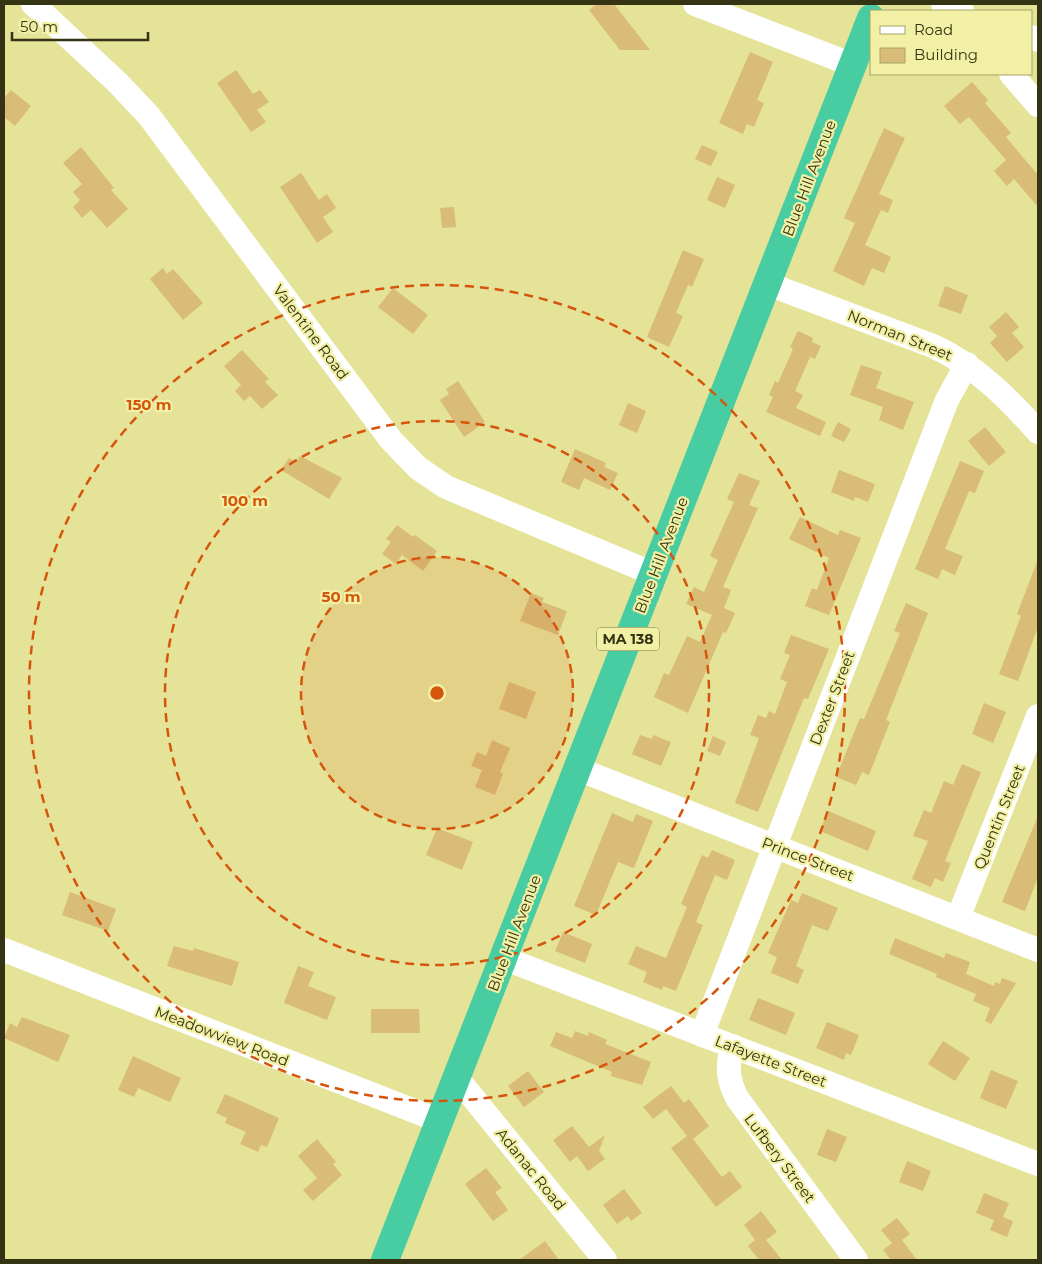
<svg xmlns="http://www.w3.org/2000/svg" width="1042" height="1264" viewBox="0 0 1042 1264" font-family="Montserrat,sans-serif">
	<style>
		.building { fill: #d9bc76 }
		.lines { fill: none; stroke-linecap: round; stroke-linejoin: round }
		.minor { stroke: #fff; stroke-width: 24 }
		.highway { stroke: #48cca1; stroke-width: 28 }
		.ring { fill: none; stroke: #d6550d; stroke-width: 2.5; stroke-dasharray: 9 6 }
		.labels { text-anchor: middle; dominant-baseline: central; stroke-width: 4.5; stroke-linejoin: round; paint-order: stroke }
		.shield { fill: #f1f0a5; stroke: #6d6c40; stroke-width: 1 }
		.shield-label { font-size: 14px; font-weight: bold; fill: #343314 }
		.street-label { font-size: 15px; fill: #343314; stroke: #f1f0a5 }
		.centre { fill: #d6550d; stroke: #f1f0a5; stroke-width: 2.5 }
		.ring-label { font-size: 15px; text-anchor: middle; font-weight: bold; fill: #d6550d; stroke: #f1f0a5; stroke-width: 4.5; stroke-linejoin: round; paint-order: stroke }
	</style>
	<rect width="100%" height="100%" fill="#e4e398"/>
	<!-- building -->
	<path class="building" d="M 597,4 L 614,4 L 650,50 L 620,50 L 589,10 Z
		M 750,52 L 773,62 L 757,100 L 764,103 L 754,127 L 747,124 L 743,134 L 719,123 Z
		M 236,70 L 253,94 L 260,90 L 269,102 L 257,110 L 266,122 L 251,132 L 217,83 Z
		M 972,82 L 988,100 L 985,103 L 1011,133 L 1006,137 L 1038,175 L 1038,207 L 1014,179 L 1007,186 L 994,171 L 1006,160 L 969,117 L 960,124 L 944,106 Z
		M 11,90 L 31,106 L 15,126 L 4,117 L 4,98 Z
		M 884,128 L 905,138 L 879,194 L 893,200 L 888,213 L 881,210 L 865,245 L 891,257 L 884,273 L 872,268 L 864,286 L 833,271 L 855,223 L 844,218 Z
		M 702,145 L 718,152 L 711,166 L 695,159 Z
		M 81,147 L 114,188 L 111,190 L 128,209 L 107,228 L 91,210 L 82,218 L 73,207 L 80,200 L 73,192 L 82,184 L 63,163 Z
		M 301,173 L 319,200 L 327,194 L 336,208 L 323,217 L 333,232 L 317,243 L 280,187 Z
		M 717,177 L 735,185 L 725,208 L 707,200 Z
		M 454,207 L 456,227 L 442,228 L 440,208 Z
		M 683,250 L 704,259 L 692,287 L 688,285 L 676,313 L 683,316 L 669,347 L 647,337 Z
		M 163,268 L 167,274 L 173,269 L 203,303 L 183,320 L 150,279 Z
		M 945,286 L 968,295 L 961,314 L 938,306 Z
		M 393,288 L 428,315 L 413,334 L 378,307 Z
		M 1006,312 L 1019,327 L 1012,333 L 1024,347 L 1007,362 L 990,343 L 997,336 L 989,327 Z
		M 798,331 L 813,338 L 812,342 L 821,346 L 815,359 L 810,357 L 795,391 L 803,395 L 796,408 L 826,422 L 820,436 L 766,412 L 773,397 L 769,395 L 775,381 L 778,383 L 793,349 L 790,347 Z
		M 242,350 L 269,379 L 265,382 L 278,395 L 262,409 L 250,396 L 244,401 L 235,391 L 241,385 L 224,366 Z
		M 861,365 L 882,372 L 876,388 L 914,402 L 903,430 L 879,420 L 883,407 L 850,395 Z
		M 458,381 L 485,422 L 464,437 L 440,400 L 449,394 L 446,389 Z
		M 628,403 L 646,411 L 637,433 L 619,425 Z
		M 838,422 L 851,429 L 844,442 L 831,436 Z
		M 985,427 L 1006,452 L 989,466 L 968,441 Z
		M 575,449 L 606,463 L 604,467 L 618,473 L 610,490 L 584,478 L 579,490 L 561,482 Z
		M 300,456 L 342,478 L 329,499 L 281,470 L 289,458 L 296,462 Z
		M 960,461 L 984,471 L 975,493 L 969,491 L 945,549 L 963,556 L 955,575 L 942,569 L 938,579 L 915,569 Z
		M 839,470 L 875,484 L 868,502 L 855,497 L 854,501 L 831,492 Z
		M 739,473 L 760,481 L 749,505 L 758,508 L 723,587 L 731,590 L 724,608 L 735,613 L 726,633 L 723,632 L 688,713 L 654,697 L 664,673 L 669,675 L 687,636 L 700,642 L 712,615 L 686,604 L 694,587 L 704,592 L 718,560 L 710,556 L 734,502 L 727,499 Z
		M 800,517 L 838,535 L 840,530 L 861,538 L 829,615 L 805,606 L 812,588 L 817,590 L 829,558 L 789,539 Z
		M 397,525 L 413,537 L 415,535 L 437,551 L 423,571 L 402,555 L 396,564 L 382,554 L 391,542 L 386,539 Z
		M 1037,562 L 1038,627 L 1018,681 L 999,674 L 1021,616 L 1017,614 Z
		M 531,593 L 544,598 L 542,602 L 567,611 L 558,635 L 520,621 Z
		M 906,603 L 928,613 L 886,720 L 890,722 L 869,775 L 862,772 L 856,785 L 836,777 L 860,718 L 864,719 L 900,633 L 894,631 Z
		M 791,635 L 829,649 L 808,699 L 804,698 L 758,812 L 735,803 L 759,738 L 750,735 L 758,715 L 766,718 L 769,711 L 775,714 L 787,682 L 780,679 L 790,655 L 784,653 Z
		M 509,682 L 536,692 L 526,719 L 499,709 Z
		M 984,703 L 1006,712 L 993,743 L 972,734 Z
		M 640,735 L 652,739 L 653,735 L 671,742 L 661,766 L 632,754 Z
		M 713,736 L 726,742 L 720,756 L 707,751 Z
		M 492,740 L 510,748 L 500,772 L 503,774 L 495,795 L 475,787 L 482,770 L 471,766 L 477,752 L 486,756 Z
		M 962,764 L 981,772 L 945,861 L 951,863 L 943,882 L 935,878 L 931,887 L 912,879 L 928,841 L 913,836 L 924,810 L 931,813 L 944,781 L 953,785 Z
		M 828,811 L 876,831 L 868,851 L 820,831 Z
		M 612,813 L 633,822 L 636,814 L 653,821 L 634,868 L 618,862 L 596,915 L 574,906 Z
		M 1038,816 L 1038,877 L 1025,911 L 1002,902 Z
		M 437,828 L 473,842 L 462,870 L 426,855 Z
		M 712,850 L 735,860 L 727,880 L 715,875 L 696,922 L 703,925 L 676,991 L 663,986 L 662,990 L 643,982 L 647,972 L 628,964 L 636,946 L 666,958 L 687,907 L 681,904 L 702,855 L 708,858 Z
		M 70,892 L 116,909 L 108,931 L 62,915 Z
		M 802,893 L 838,908 L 828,931 L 812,925 L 796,966 L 804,970 L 798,984 L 771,973 L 777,957 L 768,953 L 791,900 L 798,903 Z
		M 563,932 L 592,944 L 585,963 L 555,951 Z
		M 895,938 L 944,958 L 946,953 L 970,962 L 966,974 L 994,986 L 995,982 L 1000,984 L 1002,978 L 1016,983 L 991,1024 L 985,1021 L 990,1008 L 973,1001 L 976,994 L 936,977 L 937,974 L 889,954 Z
		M 174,946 L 193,951 L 194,948 L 239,962 L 232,986 L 167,966 Z
		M 298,966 L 314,972 L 308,986 L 336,997 L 327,1020 L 284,1003 Z
		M 758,998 L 795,1013 L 786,1035 L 749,1020 Z
		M 371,1009 L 419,1009 L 420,1033 L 371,1033 Z
		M 22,1017 L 70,1035 L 58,1062 L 4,1038 L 10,1023 L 17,1027 Z
		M 827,1022 L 859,1035 L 851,1055 L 846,1053 L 844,1060 L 816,1048 Z
		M 575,1031 L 588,1036 L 589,1032 L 607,1040 L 605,1044 L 651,1062 L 642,1085 L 611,1076 L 612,1072 L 550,1046 L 556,1032 L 572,1038 Z
		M 943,1041 L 970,1058 L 955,1081 L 928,1064 Z
		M 133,1056 L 181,1078 L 170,1102 L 138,1088 L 134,1097 L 118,1090 Z
		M 991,1070 L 1018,1081 L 1006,1109 L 980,1098 Z
		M 528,1071 L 544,1092 L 524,1107 L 508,1086 Z
		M 671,1086 L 684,1103 L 689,1099 L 709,1126 L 693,1139 L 722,1177 L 730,1171 L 742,1187 L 716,1207 L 671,1148 L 687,1136 L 666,1109 L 653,1119 L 643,1107 Z
		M 225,1094 L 279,1118 L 267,1147 L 261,1145 L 258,1152 L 240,1144 L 246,1132 L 225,1123 L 227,1118 L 216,1113 Z
		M 572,1126 L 589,1147 L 605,1135 L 599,1151 L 605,1159 L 588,1171 L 577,1156 L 570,1162 L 553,1140 Z
		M 827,1129 L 847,1137 L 836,1162 L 817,1155 Z
		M 317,1139 L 336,1162 L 333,1164 L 342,1175 L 313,1201 L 303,1190 L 317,1178 L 298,1156 Z
		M 907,1161 L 931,1171 L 923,1191 L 899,1182 Z
		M 486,1168 L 502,1188 L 495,1192 L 508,1210 L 493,1221 L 465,1184 Z
		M 624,1189 L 642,1213 L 631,1221 L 628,1216 L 617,1224 L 603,1205 Z
		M 984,1193 L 1009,1203 L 1003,1217 L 1013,1221 L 1007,1237 L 990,1230 L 994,1220 L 976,1213 Z
		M 761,1211 L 777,1232 L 766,1240 L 782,1260 L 759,1260 L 748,1246 L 755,1240 L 744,1225 Z
		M 897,1218 L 910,1234 L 902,1240 L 917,1260 L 891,1260 L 883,1250 L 892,1243 L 881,1230 Z
		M 545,1241 L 559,1260 L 519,1260 Z"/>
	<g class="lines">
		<!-- minor -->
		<path class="minor" d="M 33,4 L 118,83 L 149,116 L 391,440 L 418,468 L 446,487 L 654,574
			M 695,4 L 853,65
			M 943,4 L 962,11
			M 1031,37 L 1038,40
			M 1011,74 L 1038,105
			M 768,284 L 933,346 C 976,366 1007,397 1038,432
			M 578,769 L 1038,950
			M 958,918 L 1038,716
			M 4,950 L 440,1121
			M 503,958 L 1038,1164
			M 702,1035 L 947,400 L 967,364
			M 733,1046 C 726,1066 728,1080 737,1098 L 856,1260
			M 457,1078 L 605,1260"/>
		<!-- highway -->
		<path class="highway" d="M 385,1260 L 871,18"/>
	</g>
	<!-- distance rings -->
	<circle cx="437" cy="693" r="136" fill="#d6550d" fill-opacity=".12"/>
	<g class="ring">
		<circle cx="437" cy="693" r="136"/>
		<circle cx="437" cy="693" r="272"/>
		<circle cx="437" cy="693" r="408"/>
	</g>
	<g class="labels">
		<!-- shield labels -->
		<rect class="shield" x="597" y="627.5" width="62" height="23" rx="4"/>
		<g class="shield-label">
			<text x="628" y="639">MA 138</text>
		</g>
		<!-- street labels -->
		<g class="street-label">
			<text transform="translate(809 178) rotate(-69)">Blue Hill Avenue</text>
			<text transform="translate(311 332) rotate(53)">Valentine Road</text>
			<text transform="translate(900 335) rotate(22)">Norman Street</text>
			<text transform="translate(661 555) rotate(-69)">Blue Hill Avenue</text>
			<text transform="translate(832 698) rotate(-69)">Dexter Street</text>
			<text transform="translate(999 817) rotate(-68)">Quentin Street</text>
			<text transform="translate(808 859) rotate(21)">Prince Street</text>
			<text transform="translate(514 933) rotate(-69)">Blue Hill Avenue</text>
			<text transform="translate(222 1036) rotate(21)">Meadowview Road</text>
			<text transform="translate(771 1061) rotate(21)">Lafayette Street</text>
			<text transform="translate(780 1158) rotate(53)">Lufbery Street</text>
			<text transform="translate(531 1169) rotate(51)">Adanac Road</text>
		</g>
	</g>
	<circle cx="437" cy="693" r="8" class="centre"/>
	<g class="ring-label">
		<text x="149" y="410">150 m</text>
		<text x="245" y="506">100 m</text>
		<text x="341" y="602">50 m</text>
	</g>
	<!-- border -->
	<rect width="1042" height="1264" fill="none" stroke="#343314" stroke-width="10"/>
	<!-- legend -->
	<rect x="870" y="10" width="162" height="65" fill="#f1f0a5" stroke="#a5a46b"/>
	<rect x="880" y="26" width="25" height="8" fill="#ffffff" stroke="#a5a46b"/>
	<text x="914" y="35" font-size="15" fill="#343314">Road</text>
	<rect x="880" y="48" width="25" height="15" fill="#d9bc76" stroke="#a5a46b"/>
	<text x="914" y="60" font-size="15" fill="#343314">Building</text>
	<!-- scale -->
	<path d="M12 32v8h136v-8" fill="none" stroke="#343314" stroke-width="2.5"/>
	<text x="20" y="32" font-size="15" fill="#343314" stroke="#f1f0a5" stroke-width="4" paint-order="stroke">50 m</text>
</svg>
